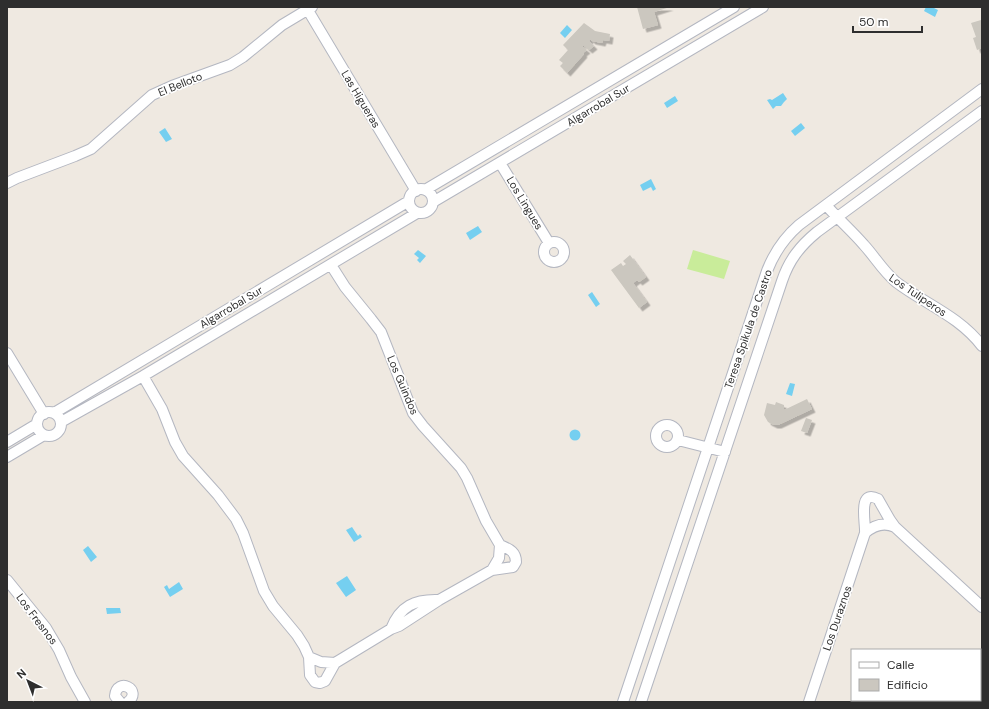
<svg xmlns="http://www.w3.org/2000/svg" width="989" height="709" viewBox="0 0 989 709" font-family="'DM Sans',sans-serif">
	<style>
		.pitch { fill: #c9ec9a }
		.water { fill: #75cff0 }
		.building { fill: #cbc7bf; filter: url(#shadow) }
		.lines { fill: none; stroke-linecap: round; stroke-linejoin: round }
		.street-casing { stroke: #b4b7c1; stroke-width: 12 }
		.street { stroke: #fff; stroke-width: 10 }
		.labels { text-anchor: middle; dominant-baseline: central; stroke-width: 3.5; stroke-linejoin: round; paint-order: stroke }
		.street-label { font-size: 11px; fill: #2e2e2e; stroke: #fff }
	</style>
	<defs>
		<filter id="shadow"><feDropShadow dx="3.5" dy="3.5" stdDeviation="0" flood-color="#0004"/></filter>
	</defs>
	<rect width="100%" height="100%" fill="#efe9e1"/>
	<!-- pitch -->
	<path class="pitch" d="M 693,250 L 730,261 L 724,279 L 687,269 Z"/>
	<!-- water -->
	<path class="water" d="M 926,7 L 932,7 L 938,10 L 935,17 L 924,11 Z
		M 567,25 L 572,30 L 565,38 L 560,33 Z
		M 783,93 L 787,99 L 784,102 L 781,106 L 776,106 L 773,109 L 767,100 L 770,99 L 772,100 Z
		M 675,96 L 678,101 L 667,108 L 664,103 Z
		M 801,123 L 805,128 L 795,136 L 791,131 Z
		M 165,128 L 172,139 L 166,142 L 159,132 Z
		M 651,179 L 656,189 L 653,191 L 651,187 L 643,191 L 640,185 Z
		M 478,226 L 482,232 L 470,240 L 466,233 Z
		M 418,250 L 426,256 L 420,263 L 417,260 L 419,258 L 414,254 Z
		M 592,292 L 600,304 L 596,307 L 588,295 Z
		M 790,383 L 795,384 L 792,396 L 786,394 Z
		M569.5 435a5.5 5.5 0 1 1 11 0a5.5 5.5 0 1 1-11 0Z
		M 352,527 L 358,536 L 360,534 L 362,537 L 354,542 L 346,530 Z
		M 88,546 L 97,557 L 91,562 L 83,550 Z
		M 347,576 L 356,590 L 346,597 L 336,583 Z
		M 179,582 L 183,589 L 170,597 L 164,587 L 167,585 L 169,589 Z
		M 106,608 L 120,608 L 121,613 L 107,614 Z"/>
	<!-- building -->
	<path class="building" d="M 637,7 L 670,7 L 654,12 L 658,25 L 643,29 Z
		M 981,20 L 982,48 L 977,50 L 973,38 L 976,37 L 971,23 Z
		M 584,23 L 595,31 L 610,34 L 609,41 L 603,40 L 602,43 L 592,41 L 590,39 L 589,41 L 594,46 L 589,50 L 583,45 L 582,46 L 587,50 L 583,53 L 584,54 L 567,73 L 560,66 L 563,63 L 559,60 L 568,50 L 563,45 Z
		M 630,255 L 646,277 L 639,282 L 637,280 L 633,283 L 647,302 L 639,308 L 611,270 L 621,263 L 623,266 L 626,264 L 623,261 Z
		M 807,399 L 812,409 L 778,425 L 774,425 L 768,422 L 764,415 L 767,403 L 775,405 L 776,402 L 784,405 L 784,410 Z
		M 806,418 L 812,420 L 807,433 L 801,431 Z"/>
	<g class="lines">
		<defs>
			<path id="street" d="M 306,7 L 416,191
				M 500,163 L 549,243
				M 7,183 L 17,178 L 75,156 L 91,149 L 152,95 L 172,86 L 230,65 L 243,57 L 282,25 L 312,7
				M409 201a12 12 0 1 1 24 0a12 12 0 1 1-24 0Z
				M 425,190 L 734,7
				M 433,202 L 763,7
				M 826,205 C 838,219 852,231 864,245 C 875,257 883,271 896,282 C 925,304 959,316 982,346
				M544 252a10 10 0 1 1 20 0a10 10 0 1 1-20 0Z
				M 331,265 L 345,287 L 371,319 L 381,332 L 413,413 L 423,426 L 461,468 L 467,478 L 486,521 L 500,545 L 499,558 L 492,570
				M 7,353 L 44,414
				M 143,376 L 162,409 L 175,442 L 183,456 L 218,495 L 236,519 L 243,533 L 264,591 L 273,606 L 297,635 L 304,646 L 309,657 L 310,675 L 315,682 L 320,683 L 325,681 L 335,663 L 391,629 L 399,626 L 439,600 L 492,570 L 513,567 L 516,562 C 516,551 509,549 500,545
				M37 424a12 12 0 1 1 24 0a12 12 0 1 1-24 0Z
				M 54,413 L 409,201
				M 61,422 L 143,376 L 417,213
				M656 436a11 11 0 1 1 22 0a11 11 0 1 1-22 0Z
				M 678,440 L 725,452
				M 7,442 L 37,424
				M 7,457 L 44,435
				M 865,533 C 874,525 884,522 895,527
				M 7,580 L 46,628 L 59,650 L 71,677 L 85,702
				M 391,629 C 400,606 415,599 439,600
				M 309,657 L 321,662 L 335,663
				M 120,702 L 115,696 C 117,676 143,690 128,702
				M 623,702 L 767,271 C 774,253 784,238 799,225 L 982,89
				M 641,702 L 782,281 C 789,260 800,246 817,232 L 982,111
				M 809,702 L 865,533 C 866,524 857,488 878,499 L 890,520 L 895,527 L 982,607"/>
		</defs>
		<!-- street casing -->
		<use href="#street" class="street-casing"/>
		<!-- street -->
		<use href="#street" class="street"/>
	</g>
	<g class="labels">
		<!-- street labels -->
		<g class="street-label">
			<text transform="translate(180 84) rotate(-22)">El Belloto</text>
			<text transform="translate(361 99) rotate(59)">Las Higueras</text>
			<text transform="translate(598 105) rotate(-31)">Algarrobal Sur</text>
			<text transform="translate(525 203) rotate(59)">Los Lingues</text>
			<text transform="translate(918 295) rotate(34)">Los Tuliperos</text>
			<text transform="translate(231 307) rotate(-31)">Algarrobal Sur</text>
			<text transform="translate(748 329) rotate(-71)">Teresa Spikula de Castro</text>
			<text transform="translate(403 385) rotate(67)">Los Guindos</text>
			<text transform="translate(837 618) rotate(-71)">Los Duraznos</text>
			<text transform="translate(37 619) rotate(53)">Los Fresnos</text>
		</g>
	</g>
	<!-- border -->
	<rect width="989" height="709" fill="none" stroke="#2e2e2e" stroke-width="16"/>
	<!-- legend -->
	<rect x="851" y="649" width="130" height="52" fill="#ffffff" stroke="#ababab"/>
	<rect x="859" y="662" width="20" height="6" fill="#ffffff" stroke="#ababab"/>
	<text x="887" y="669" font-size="12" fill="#2e2e2e">Calle</text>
	<rect x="859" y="679" width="20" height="12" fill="#cbc7bf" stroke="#ababab"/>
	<text x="887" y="689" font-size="12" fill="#2e2e2e">Edificio</text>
	<!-- north arrow -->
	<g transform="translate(28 681) rotate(318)" stroke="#ffffff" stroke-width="3" paint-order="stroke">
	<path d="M0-3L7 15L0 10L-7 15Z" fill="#2e2e2e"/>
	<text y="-6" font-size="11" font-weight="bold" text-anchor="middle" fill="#2e2e2e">N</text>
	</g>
	<!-- scale -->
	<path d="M853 26v6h69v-6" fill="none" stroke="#2e2e2e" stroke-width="2"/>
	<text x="859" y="26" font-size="12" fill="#2e2e2e" stroke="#ffffff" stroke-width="3" paint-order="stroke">50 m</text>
</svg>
